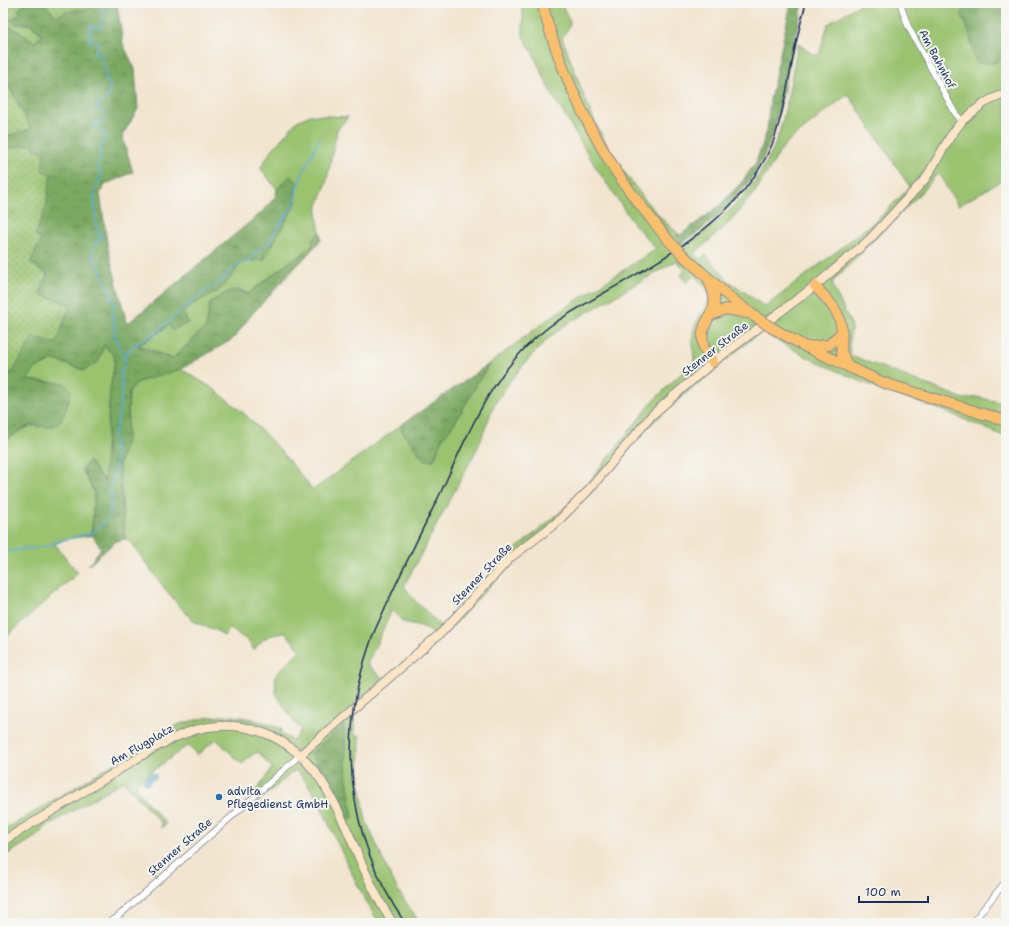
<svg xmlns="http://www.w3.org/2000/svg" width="1009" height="926" viewBox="0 0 1009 926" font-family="'Shantell Sans',sans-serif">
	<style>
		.grass { fill: #9ac370; stroke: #5a7967; fill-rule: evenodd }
		.forest { fill: url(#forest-crowns); stroke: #4b6c60 }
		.garden { fill: url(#garden-dots); stroke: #5a7967 }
		.water { fill: url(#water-rules); stroke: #3c6e9a }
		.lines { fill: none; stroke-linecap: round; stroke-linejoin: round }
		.stream { stroke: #5cacd7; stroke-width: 1.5 }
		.street-casing { stroke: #868a96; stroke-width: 7 }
		.secondary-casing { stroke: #868a96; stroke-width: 10 }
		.highway-casing { stroke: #868a96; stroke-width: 12 }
		.street { stroke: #fff; stroke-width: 5.5 }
		.secondary { stroke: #fde5c5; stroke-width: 8 }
		.highway { stroke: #f9bf6d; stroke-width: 10 }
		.rail { stroke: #1b2f5e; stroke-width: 1.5 }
		.highway-bridge-casing { stroke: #868a96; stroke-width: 12; stroke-linecap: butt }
		.highway-bridge { stroke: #f9bf6d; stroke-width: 10 }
		.poi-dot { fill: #1f6fb2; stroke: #f6f6f2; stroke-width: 1.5 }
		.labels { text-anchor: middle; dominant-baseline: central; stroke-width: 4; stroke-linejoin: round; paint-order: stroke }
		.street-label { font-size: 11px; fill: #1b2f5e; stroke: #f6f6f2 }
		.poi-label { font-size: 11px; fill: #1b2f5e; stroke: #f6f6f2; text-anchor: start }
	</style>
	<defs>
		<pattern id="forest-crowns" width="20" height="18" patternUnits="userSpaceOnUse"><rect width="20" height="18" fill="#7ba962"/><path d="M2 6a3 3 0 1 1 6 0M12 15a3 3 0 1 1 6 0" fill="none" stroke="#648a54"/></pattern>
		<pattern id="garden-dots" width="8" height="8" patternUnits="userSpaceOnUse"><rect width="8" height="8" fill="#9ac370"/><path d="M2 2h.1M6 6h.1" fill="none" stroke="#7d9f5f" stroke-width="1.8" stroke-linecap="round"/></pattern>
		<pattern id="water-rules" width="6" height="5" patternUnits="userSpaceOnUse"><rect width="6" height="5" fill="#5cacd7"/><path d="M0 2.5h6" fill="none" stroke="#4b8cb2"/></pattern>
	</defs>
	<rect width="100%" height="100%" fill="#f6f6f2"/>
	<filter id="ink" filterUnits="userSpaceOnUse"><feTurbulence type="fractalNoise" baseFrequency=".025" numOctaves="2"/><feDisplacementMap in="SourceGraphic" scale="8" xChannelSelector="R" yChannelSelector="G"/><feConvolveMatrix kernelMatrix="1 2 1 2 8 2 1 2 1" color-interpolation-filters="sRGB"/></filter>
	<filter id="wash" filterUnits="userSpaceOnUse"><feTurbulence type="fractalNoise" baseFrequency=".012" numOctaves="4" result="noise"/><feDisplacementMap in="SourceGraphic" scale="16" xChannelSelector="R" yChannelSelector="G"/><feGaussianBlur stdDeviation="0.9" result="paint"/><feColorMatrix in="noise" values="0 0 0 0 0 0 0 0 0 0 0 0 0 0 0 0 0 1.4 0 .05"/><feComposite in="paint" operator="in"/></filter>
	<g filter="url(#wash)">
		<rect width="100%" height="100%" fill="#f2e5cf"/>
		<!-- grass -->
		<path class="grass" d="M 521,3 L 560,3 C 563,9 573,20 569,27 C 567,31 564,33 562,38 C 573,65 582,94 594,120 C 611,156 648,210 679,234 L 676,236 L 685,245 C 728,218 765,179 780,130 C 788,102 792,72 798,44 L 814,55 L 819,55 L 828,24 L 862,3 L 1006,3 L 1006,178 L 958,206 L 938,173 L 917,197 L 833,281 L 833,287 L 852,326 L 849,340 L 850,355 L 964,399 L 978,397 L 1006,404 L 1006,437 L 944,411 L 862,382 L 807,357 L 761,331 L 677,401 L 630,443 L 598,485 L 557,525 L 512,562 L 448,631 L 442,628 L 435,634 L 421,626 L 403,622 L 392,610 L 367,664 L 383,679 L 355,703 L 354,734 L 360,736 L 359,779 L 366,821 L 389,873 L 399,892 L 420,923 L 379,923 C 361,894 347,864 333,833 C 323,812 313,785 295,770 L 267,794 L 253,803 L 248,797 L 260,786 L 272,768 L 258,752 L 253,754 L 242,764 L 216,739 L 197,755 L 188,746 L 184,748 L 137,782 L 136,789 L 166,824 L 161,828 L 162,824 L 123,781 L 47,826 L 37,836 L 3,857 L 3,831 L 177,725 C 221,712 239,713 282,729 L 280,733 L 293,741 L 302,729 L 296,725 L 276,694 L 275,676 L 300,650 L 286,633 C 268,635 265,636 254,650 L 248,641 L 230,628 L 224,636 C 213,626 202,627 194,621 C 171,600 149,567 130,542 L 125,539 L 119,465 L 127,436 L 129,392 L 138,382 L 181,369 L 214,389 L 246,415 L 280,450 L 313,490 L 401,425 L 403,431 L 434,460 L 442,439 L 455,422 L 489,364 L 551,317 L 656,249 L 631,220 L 595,166 L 550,91 L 532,51 L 523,36 L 523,17 ZM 848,94 L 910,187 L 878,219 L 765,307 L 728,280 L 706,255 L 700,259 L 694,254 L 730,222 L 744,205 L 755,192 L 785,144 ZM 676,261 L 685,270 L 681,276 L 686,282 L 694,276 C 725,302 701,303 694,329 C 691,338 694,351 694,361 L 654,400 L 584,488 L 556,516 L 512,552 L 442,627 L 415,601 L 404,586 L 478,447 L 494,405 L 511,380 L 533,354 L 551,336 L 567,324 ZM 347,779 L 353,819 L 347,820 L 333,789 Z
			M 3,13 L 8,20 L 12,20 L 15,24 L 30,24 L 43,35 L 35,42 L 3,22 Z
			M 310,115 L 348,117 L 337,130 L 326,184 L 318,206 L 317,216 L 320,232 L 312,240 L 313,243 L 299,257 L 293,259 L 248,294 L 239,289 L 206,327 L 172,359 L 147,348 L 138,346 L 169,325 L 196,302 L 219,290 L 233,275 L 240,262 L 264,260 L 296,202 L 295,190 L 290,176 L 277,189 L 260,168 L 271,151 L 297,121 Z
			M 104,346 L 113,354 L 115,360 L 110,391 L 104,482 L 89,461 L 82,469 L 94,492 L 92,529 L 88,536 L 66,539 L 55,544 L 78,573 L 10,633 L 3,643 L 3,442 C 22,431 25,423 48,427 L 32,381 L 26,380 L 36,368 L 54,360 L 84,370 Z"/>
		<!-- forest -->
		<path class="forest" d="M 28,3 L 39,3 L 69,11 L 89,9 L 94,3 L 117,3 L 123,44 L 135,69 L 138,109 L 122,136 L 133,172 L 106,184 L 100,193 L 108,249 L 127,324 L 262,212 L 275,197 L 277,189 L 290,176 L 299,184 L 295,190 L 296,202 L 264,260 L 240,262 L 233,275 L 219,291 L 196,302 L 183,312 L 188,323 L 172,330 L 169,325 L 138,346 L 172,359 L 206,327 L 210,302 C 225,294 232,286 248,294 L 293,259 L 299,257 L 313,243 L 312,240 L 320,232 L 321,240 L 252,314 L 233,339 L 181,369 L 138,382 L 129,392 L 127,436 L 119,465 L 125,539 L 116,541 L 89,565 L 101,548 L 92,535 L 88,536 L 92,529 L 94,492 L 82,469 L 89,461 L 104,481 L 110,391 L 115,360 L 113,354 L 104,346 L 98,362 L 84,370 L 54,360 L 36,368 L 27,380 L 64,383 L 71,391 C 67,404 65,427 48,427 C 42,427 38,424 32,425 C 21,428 13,436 3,442 L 3,378 L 14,370 L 33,336 L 70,305 L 40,294 L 29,263 L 41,239 L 35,235 L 46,207 L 42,171 L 7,149 L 5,136 L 31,129 L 3,73 L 3,22 L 35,42 L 43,35 L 30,24 L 15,24 L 12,20 L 21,14 L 18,9 Z
			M 791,3 L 803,3 C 798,27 792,50 787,74 C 779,113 772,151 747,184 C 730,208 707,226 683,243 L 676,236 L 682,234 L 719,206 L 742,182 L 756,162 L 767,131 L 770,100 Z
			M 978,3 L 1006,4 C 1006,18 1009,51 999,60 C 993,65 984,63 977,63 L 973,54 L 970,35 L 961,13 L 966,7 Z
			M 489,364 L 455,422 L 442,439 L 434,460 L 424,460 L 402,431 L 401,425 Z
			M 344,724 L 347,779 L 353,819 L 347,820 L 333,789 L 311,753 Z"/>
		<!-- garden -->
		<path class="garden" d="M 3,3 L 28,3 L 18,9 L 21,14 L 8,20 L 3,13 Z
			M 39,3 L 94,3 L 89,9 L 69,11 L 56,16 L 48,7 Z
			M 3,84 L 8,84 L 31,129 L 6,136 L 7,149 L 33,144 L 34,149 L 44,152 L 42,171 L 51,174 L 46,207 L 35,235 L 41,239 L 30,263 L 47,274 L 40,294 L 70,305 L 56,344 L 33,337 L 14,370 L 3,378 Z"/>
		<!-- water -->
		<path class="water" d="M 151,773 L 156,774 L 156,778 L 151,780 L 148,785 L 144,784 L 143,780 Z"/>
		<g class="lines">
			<!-- stream -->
			<path class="stream" d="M 100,3 L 103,8 L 101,28 L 91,26 L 89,41 L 99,42 L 94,54 L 102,55 L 101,64 C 106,69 108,72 105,79 L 110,85 C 110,97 106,100 96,105 L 104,115 L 102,122 L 95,122 L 94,126 L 102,131 L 106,140 L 100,144 L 101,156 L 97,169 L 102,174 L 94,192 L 97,231 L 102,237 L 93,246 L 93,257 L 98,267 L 101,269 L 101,273 L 112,294 L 110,298 L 115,302 L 112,312 L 114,315 L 113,323 L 116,329 L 114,334 C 118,348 132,359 119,375 L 123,383 L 120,388 L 122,391 L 117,426 L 113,437 L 116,442 L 113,448 L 116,452 L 116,461 L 110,490 L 112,497 L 109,517
				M 124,356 L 132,347 L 154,334 L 198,296 L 222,280 L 228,272 L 238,263 L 250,262 L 253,254 L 270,242 C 274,227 289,216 295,202 C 297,197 295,191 297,187 C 303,169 312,154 320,138
				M 3,553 C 10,550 17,552 24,548 L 31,549 L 51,545 L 59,541 L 91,533 L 107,520"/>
		</g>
	</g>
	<g filter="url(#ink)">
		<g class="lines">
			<defs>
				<path id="street" d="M 900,3 L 908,26 L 955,113 L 962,121
					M 107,923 L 115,919 L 247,803 L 300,755
					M 972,923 L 1006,881"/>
				<path id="secondary" d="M 300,755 L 442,632 L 510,558 L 556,523 L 587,492 L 652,415 L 713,362 L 815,286 L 870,239 L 926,178 L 950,137 L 962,121 L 984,103 L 1006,93
					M 3,841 C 37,820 72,799 106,778 C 155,748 198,712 258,731 C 285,739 305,757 321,780 C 350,825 363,879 393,923"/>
				<path id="highway" d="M 542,3 C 557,61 582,117 614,168 C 630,194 650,217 669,241
					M 686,258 L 727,295 L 754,316
					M 708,279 C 712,287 716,296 714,306 C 713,310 711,313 709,317 C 699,334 700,348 713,362
					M 815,286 C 824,296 837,308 840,321 C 846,342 834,347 850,368
					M 709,316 L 726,309 L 747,313
					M 774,329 L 806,347 L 884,383 L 1006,421
					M 807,347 L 829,345 L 841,333"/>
			</defs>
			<!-- street casing -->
			<use href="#street" class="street-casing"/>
			<!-- secondary casing -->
			<use href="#secondary" class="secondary-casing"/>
			<!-- highway casing -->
			<use href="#highway" class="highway-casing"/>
			<!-- street -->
			<use href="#street" class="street"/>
			<!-- secondary -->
			<use href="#secondary" class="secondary"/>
			<!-- highway -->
			<use href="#highway" class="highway"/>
			<!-- rail -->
			<path class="rail" d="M 405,923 C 344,834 336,729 375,630 C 395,585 417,540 439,496 C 470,431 491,370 550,326 C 629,273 735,235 773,142 C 782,118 786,93 791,68 C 795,46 800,25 806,3"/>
			<defs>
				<path id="highway-bridge" d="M 669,241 L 686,258
					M 754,316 L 774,329"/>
			</defs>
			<!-- highway-bridge casing -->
			<use href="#highway-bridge" class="highway-bridge-casing"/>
			<!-- highway-bridge -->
			<use href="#highway-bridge" class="highway-bridge"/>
		</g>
	</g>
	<!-- markers -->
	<circle class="poi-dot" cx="219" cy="797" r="4"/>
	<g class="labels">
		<!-- street labels -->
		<g class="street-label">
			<text transform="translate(937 59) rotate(62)">Am Bahnhof</text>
			<text transform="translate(715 349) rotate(-38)">Stenner Straße</text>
			<text transform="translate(482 574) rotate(-46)">Stenner Straße</text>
			<text transform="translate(142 745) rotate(-30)">Am Flugplatz</text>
			<text transform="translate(180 847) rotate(-41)">Stenner Straße</text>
		</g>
		<!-- poi labels -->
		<g class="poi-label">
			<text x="227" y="791">advita<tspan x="227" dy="13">Pflegedienst GmbH</tspan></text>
		</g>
	</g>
	<!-- margin -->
	<rect width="1009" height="926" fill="none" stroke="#f6f6f2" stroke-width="16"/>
	<!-- scale -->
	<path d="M859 896v6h69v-6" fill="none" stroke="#1b2f5e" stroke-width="2"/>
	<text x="865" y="896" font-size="12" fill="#1b2f5e" stroke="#f6f6f2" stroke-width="3" paint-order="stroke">100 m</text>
</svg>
